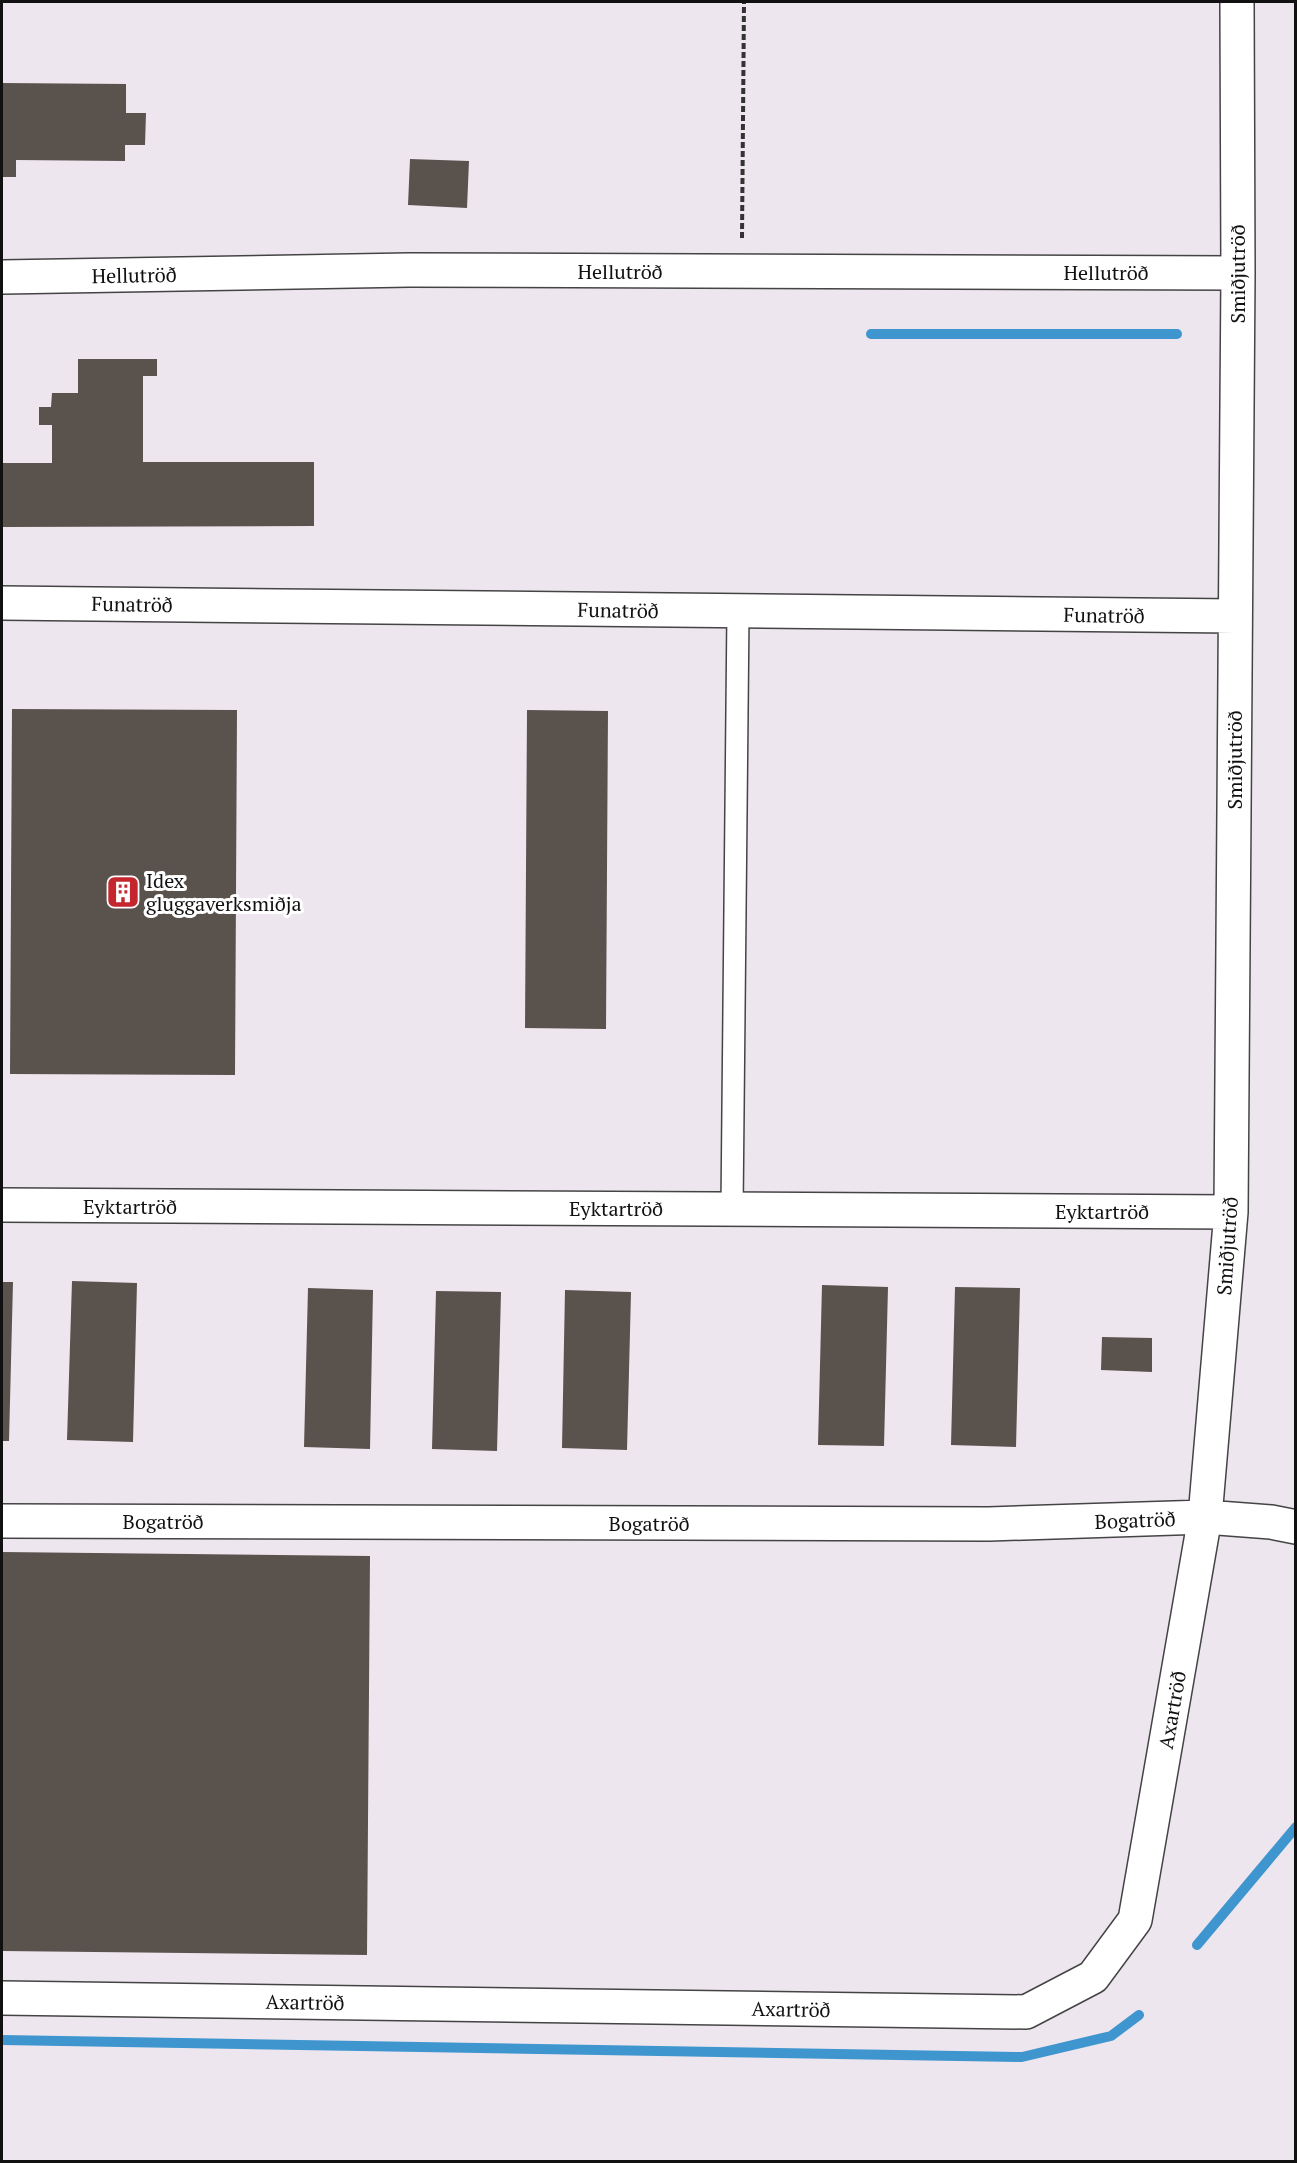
<svg xmlns="http://www.w3.org/2000/svg" width="1297" height="2163" viewBox="0 0 1297 2163" font-family="'PT Serif',serif">
	<style>
		.industrial { fill: #eee6ef }
		.lines { fill: none; stroke-linecap: round; stroke-linejoin: round }
		.stream { stroke: #3f96cf; stroke-width: 10 }
		.building { fill: #5a524d }
		.lane-casing { stroke: #444; stroke-width: 24 }
		.street-casing { stroke: #444; stroke-width: 36 }
		.path { stroke: #333; stroke-width: 4; stroke-dasharray: 6 3; stroke-linecap: butt }
		.lane { stroke: #fff; stroke-width: 21 }
		.street { stroke: #fff; stroke-width: 33 }
		.labels { text-anchor: middle; dominant-baseline: central; stroke-width: 6; stroke-linejoin: round; paint-order: stroke }
		.street-label { font-size: 20px; fill: #111; stroke: #fff }
		.poi-label { font-size: 20px; fill: #111; stroke: #fff; text-anchor: start }
	</style>
	<rect width="100%" height="100%" fill="#fffdf5"/>
	<!-- industrial -->
	<path class="industrial" d="M 2,2 L 1295,2 L 1295,2161 L 2,2161 Z"/>
	<g class="lines">
		<!-- stream -->
		<path class="stream" d="M 871,334 L 1177,334
			M 1197,1945 L 1296,1827
			M 2,2040 L 1022,2057 L 1111,2036 L 1139,2015"/>
	</g>
	<!-- building -->
	<path class="building" d="M 2,83 L 126,84 L 126,113 L 146,113 L 145,145 L 125,145 L 125,161 L 16,160 L 16,177 L 2,177 Z
		M 410,159 L 469,161 L 467,208 L 408,205 Z
		M 78,359 L 157,359 L 157,376 L 143,376 L 143,462 L 314,462 L 314,526 L 2,527 L 2,463 L 52,463 L 52,425 L 39,425 L 39,407 L 51,407 L 52,393 L 78,393 Z
		M 12,709 L 237,710 L 235,1075 L 10,1074 Z
		M 527,710 L 608,711 L 606,1029 L 525,1028 Z
		M 72,1281 L 137,1283 L 133,1442 L 67,1440 Z
		M 2,1282 L 13,1282 L 9,1441 L 2,1441 Z
		M 822,1285 L 888,1287 L 884,1446 L 818,1445 Z
		M 955,1287 L 1020,1288 L 1016,1447 L 951,1445 Z
		M 308,1288 L 373,1290 L 370,1449 L 304,1447 Z
		M 565,1290 L 631,1292 L 627,1450 L 562,1448 Z
		M 436,1291 L 501,1292 L 497,1451 L 432,1449 Z
		M 1102,1337 L 1152,1338 L 1152,1372 L 1101,1370 Z
		M 2,1552 L 370,1556 L 367,1955 L 2,1951 Z"/>
	<g class="lines">
		<defs>
			<path id="lane" d="M 732,1209 L 738,611"/>
			<path id="street" d="M 2,277 L 409,270 L 1238,273
				M 2,603 L 1235,616
				M 2,1205 L 1231,1212
				M 2,1521 L 989,1524 L 1205,1517 L 1271,1522 L 1296,1527
				M 2,1998 L 1026,2012 L 1093,1977 L 1135,1920 L 1205,1517 L 1231,1212 L 1238,273 L 1237,2"/>
		</defs>
		<!-- lane casing -->
		<use href="#lane" class="lane-casing"/>
		<!-- street casing -->
		<use href="#street" class="street-casing"/>
		<!-- path -->
		<path class="path" d="M 742,238 L 744,2"/>
		<!-- lane -->
		<use href="#lane" class="lane"/>
		<!-- street -->
		<use href="#street" class="street"/>
	</g>
	<!-- icons -->
	<defs>
		<symbol id="building-square" viewBox="-11 -11 22 22"><rect x="-9" y="-9" width="18" height="18" rx="4" fill="#c4262e" stroke="#fff"/><path d="M-4-6H4V6H1V3H-1V6H-4ZM-2.5-4.3h1.7v1.8h-1.7ZM.8-4.3h1.7v1.8H.8ZM-2.5-1h1.7V.8h-1.7ZM.8-1h1.7V.8H.8Z" fill="#fff"/></symbol>
	</defs>
	<g fill-rule="evenodd">
		<use href="#building-square" x="104" y="873" width="38" height="38"/>
	</g>
	<g class="labels">
		<!-- street labels -->
		<g class="street-label">
			<text x="620" y="271">Hellutröð</text>
			<text x="1106" y="272">Hellutröð</text>
			<text transform="translate(1237 274) rotate(-90)">Smiðjutröð</text>
			<text transform="translate(134 275) rotate(-1)">Hellutröð</text>
			<text transform="translate(132 604) rotate(1)">Funatröð</text>
			<text transform="translate(618 610) rotate(1)">Funatröð</text>
			<text transform="translate(1104 615) rotate(1)">Funatröð</text>
			<text transform="translate(1234 760) rotate(-90)">Smiðjutröð</text>
			<text x="130" y="1206">Eyktartröð</text>
			<text x="616" y="1208">Eyktartröð</text>
			<text x="1102" y="1211">Eyktartröð</text>
			<text transform="translate(1227 1246) rotate(-86)">Smiðjutröð</text>
			<text transform="translate(1135 1520) rotate(-2)">Bogatröð</text>
			<text x="163" y="1521">Bogatröð</text>
			<text x="649" y="1523">Bogatröð</text>
			<text transform="translate(1172 1710) rotate(-80)">Axartröð</text>
			<text transform="translate(305 2002) rotate(1)">Axartröð</text>
			<text transform="translate(791 2009) rotate(1)">Axartröð</text>
		</g>
		<!-- poi labels -->
		<g class="poi-label">
			<text x="146" y="880">Idex<tspan x="146" dy="23">gluggaverksmiðja</tspan></text>
		</g>
	</g>
	<!-- border -->
	<rect width="1297" height="2163" fill="none" stroke="#111111" stroke-width="6"/>
</svg>
